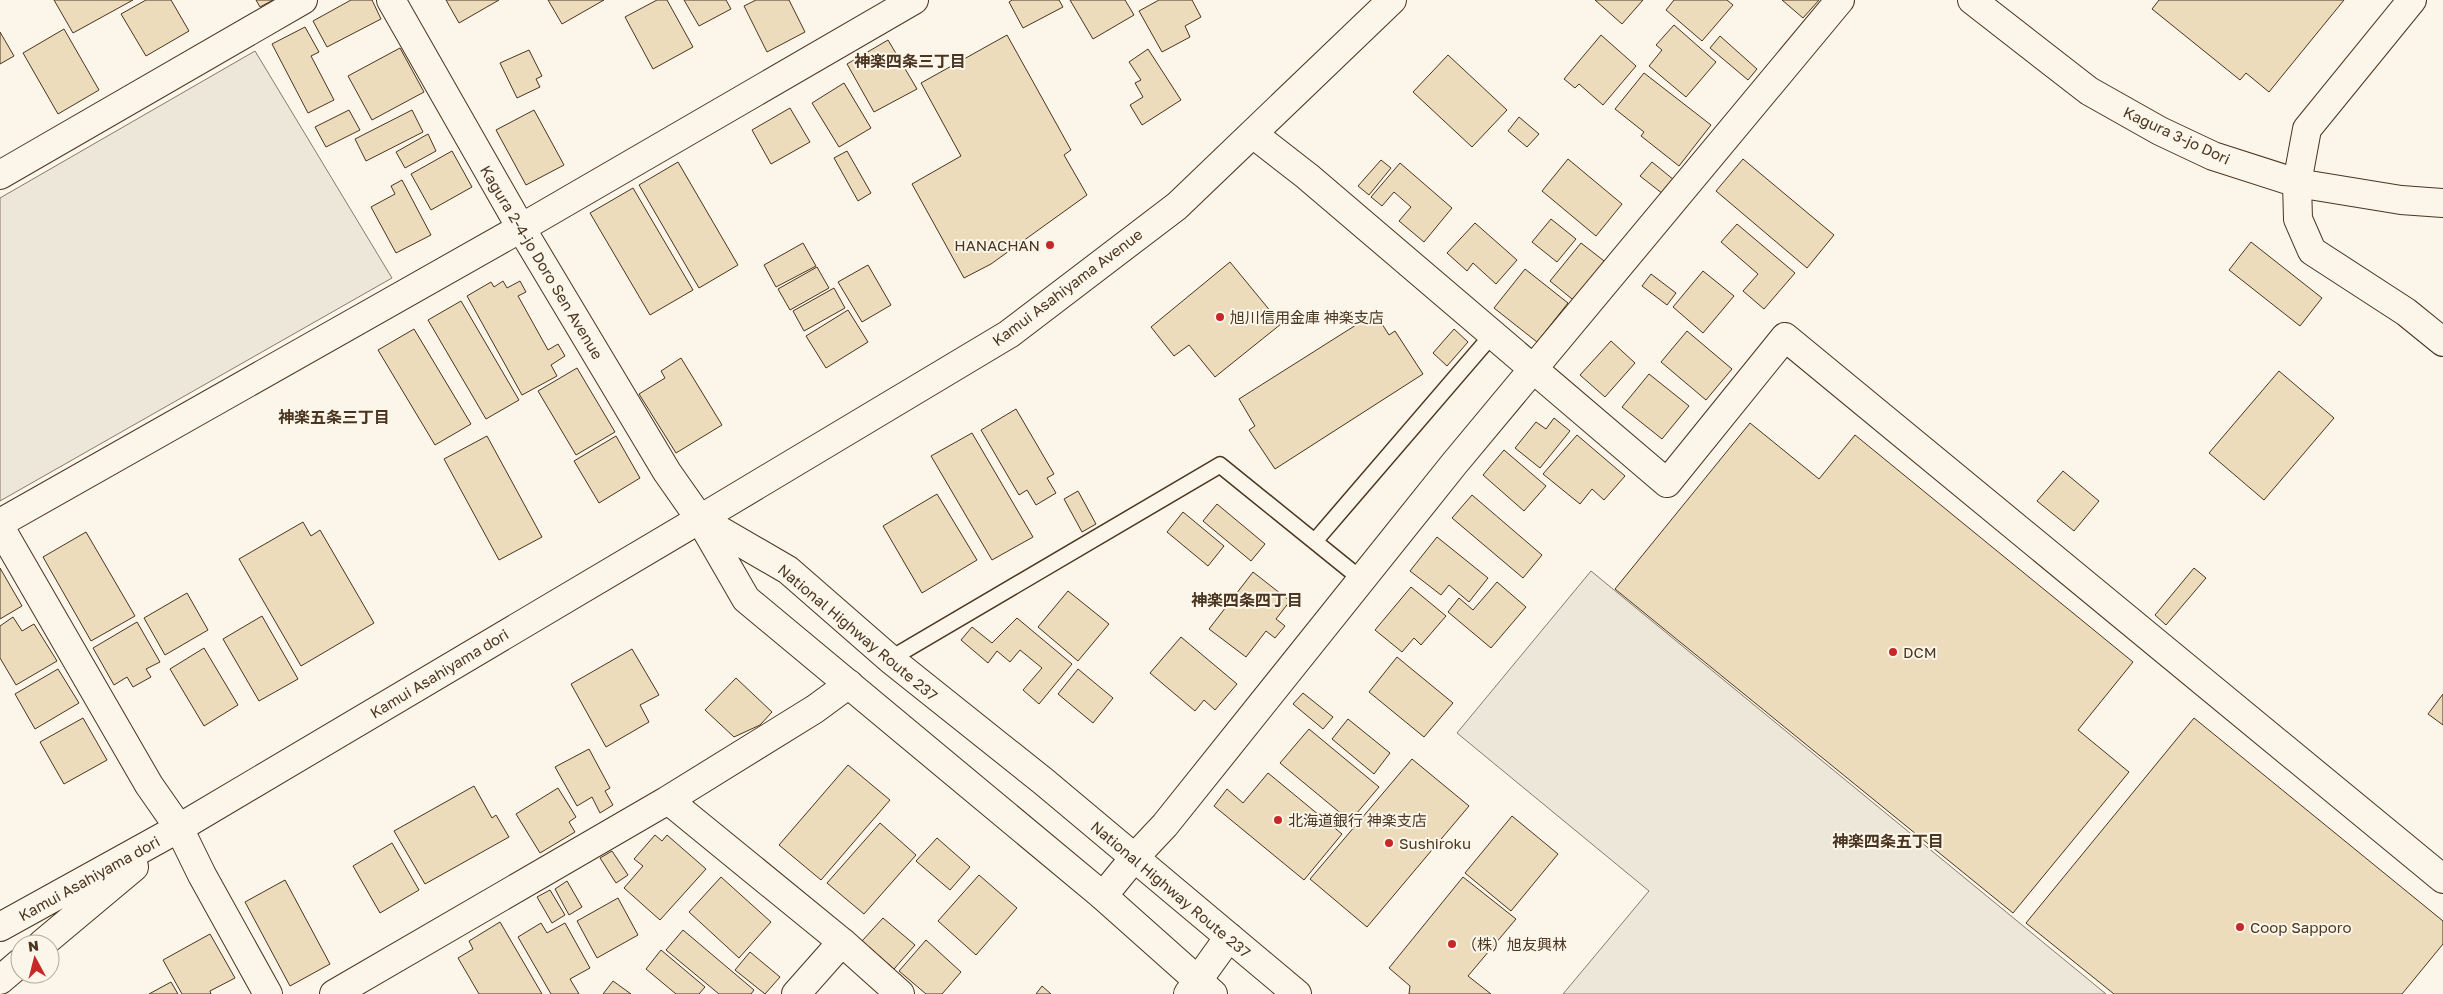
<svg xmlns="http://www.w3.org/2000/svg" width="2443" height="994" viewBox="0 0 2443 994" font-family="'Golos Text','Noto Sans JP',sans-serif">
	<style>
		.parking { fill: #ede7d9; stroke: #887966 }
		.building { fill: #ecdcbc; stroke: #4a3520 }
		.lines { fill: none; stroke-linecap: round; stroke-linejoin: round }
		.service-casing { stroke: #4a3520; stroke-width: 18 }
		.minor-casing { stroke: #4a3520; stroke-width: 30 }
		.tertiary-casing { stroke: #4a3520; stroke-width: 30 }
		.primary-casing { stroke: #4a3520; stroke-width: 30 }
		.trunk-casing { stroke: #4a3520; stroke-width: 30 }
		.service { stroke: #fbf6e9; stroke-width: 15 }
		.minor { stroke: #fbf6e9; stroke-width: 28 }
		.tertiary { stroke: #fbf6e9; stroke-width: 28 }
		.primary { stroke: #fbf6e9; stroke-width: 28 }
		.trunk { stroke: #fbf6e9; stroke-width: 28 }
		.poi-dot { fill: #c62828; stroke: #fbf6e9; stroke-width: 2 }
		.labels { text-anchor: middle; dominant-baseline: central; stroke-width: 4; stroke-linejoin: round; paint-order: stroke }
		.street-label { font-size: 15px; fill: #4a3520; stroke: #fbf6e9 }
		.poi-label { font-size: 15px; fill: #4a3520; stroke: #fbf6e9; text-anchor: start }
		.neighbourhood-label { font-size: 16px; font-weight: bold; fill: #4a3520; stroke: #fbf6e9 }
	</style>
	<rect width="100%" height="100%" fill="#fbf6e9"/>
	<!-- parking -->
	<path class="parking" d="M 255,51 L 392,278 L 0,501 L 0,198 Z
		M 1591,571 L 2106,994 L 1563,994 L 1649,891 L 1457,733 Z"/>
	<!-- building -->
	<path class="building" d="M 54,0 L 133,0 L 73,33 Z
		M 146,0 L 171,0 L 189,31 L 146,56 L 121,14 Z
		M 256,0 L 273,0 L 260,7 Z
		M 351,0 L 372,0 L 381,19 L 327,47 L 313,21 Z
		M 446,0 L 499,0 L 459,23 Z
		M 548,0 L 604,0 L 562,24 Z
		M 657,0 L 667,0 L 693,47 L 653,69 L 625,17 Z
		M 684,0 L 726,0 L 731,9 L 699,26 Z
		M 756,0 L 789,0 L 805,32 L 767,52 L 744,6 Z
		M 1012,0 L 1059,0 L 1063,7 L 1023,28 L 1009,2 Z
		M 1070,0 L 1125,0 L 1134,15 L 1093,39 Z
		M 1159,0 L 1192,0 L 1201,17 L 1185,26 L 1190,37 L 1162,52 L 1139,11 Z
		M 1595,0 L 1643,0 L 1622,24 Z
		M 1674,0 L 1727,0 L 1733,5 L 1702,41 L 1666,10 Z
		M 1782,0 L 1819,0 L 1803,18 Z
		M 2159,0 L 2344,0 L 2269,92 L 2246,73 L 2240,80 L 2152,9 Z
		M 1674,25 L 1716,62 L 1686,97 L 1649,66 L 1662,50 L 1656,45 Z
		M 305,27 L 319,52 L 311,56 L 334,100 L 308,113 L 272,44 Z
		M 64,29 L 99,90 L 58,114 L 23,53 Z
		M 0,32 L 14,56 L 0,64 Z
		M 1007,35 L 1071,150 L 1064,155 L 1087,195 L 991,264 L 964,278 L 912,184 L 961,156 L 921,83 Z
		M 1601,35 L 1636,66 L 1603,105 L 1579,84 L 1575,88 L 1564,79 Z
		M 1720,36 L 1757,69 L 1748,80 L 1710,48 Z
		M 888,40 L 917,89 L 874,112 L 847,64 Z
		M 400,48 L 424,92 L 372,120 L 348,76 Z
		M 1148,49 L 1181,100 L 1142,125 L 1130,105 L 1143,97 L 1135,83 L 1141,80 L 1129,62 Z
		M 529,50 L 542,76 L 536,79 L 540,87 L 517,98 L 500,63 Z
		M 1448,55 L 1507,110 L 1472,147 L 1413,92 Z
		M 1644,73 L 1711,125 L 1679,166 L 1641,136 L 1644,132 L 1615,109 Z
		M 844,83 L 871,128 L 839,147 L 812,103 Z
		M 790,108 L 810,142 L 771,164 L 752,130 Z
		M 349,110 L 360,130 L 326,147 L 315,127 Z
		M 412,110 L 423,132 L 366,161 L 355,139 Z
		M 534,110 L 564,165 L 526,185 L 496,130 Z
		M 1519,117 L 1539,134 L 1527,147 L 1508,131 Z
		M 428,134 L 436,151 L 405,168 L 396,152 Z
		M 452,151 L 472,187 L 431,210 L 411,174 Z
		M 847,151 L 871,193 L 858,201 L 834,158 Z
		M 1568,159 L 1622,204 L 1596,236 L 1542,191 Z
		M 1743,159 L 1834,235 L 1807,268 L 1716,191 Z
		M 1381,160 L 1391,168 L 1369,195 L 1358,186 Z
		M 678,162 L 738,265 L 699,288 L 639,185 Z
		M 1652,162 L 1674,180 L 1663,194 L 1640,176 Z
		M 1400,163 L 1452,208 L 1424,242 L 1399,221 L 1411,207 L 1394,192 L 1382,206 L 1371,197 Z
		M 402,180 L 431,235 L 396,253 L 371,207 L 395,194 L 391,186 Z
		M 633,188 L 693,290 L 650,315 L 590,213 Z
		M 1551,219 L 1576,239 L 1557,262 L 1532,242 Z
		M 1475,223 L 1517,260 L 1496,284 L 1473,263 L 1467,271 L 1447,253 Z
		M 1737,224 L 1795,273 L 1764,309 L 1743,291 L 1758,274 L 1721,242 Z
		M 2251,242 L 2322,298 L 2300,326 L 2229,270 Z
		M 803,243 L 816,266 L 776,287 L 764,265 Z
		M 1581,243 L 1608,264 L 1577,303 L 1550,281 Z
		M 1230,262 L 1281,324 L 1215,377 L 1189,345 L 1174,356 L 1151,327 Z
		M 868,265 L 891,305 L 862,322 L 838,282 Z
		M 817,267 L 829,288 L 790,310 L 778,289 Z
		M 1525,269 L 1568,303 L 1537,342 L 1494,308 Z
		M 1703,271 L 1734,296 L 1703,333 L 1673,307 Z
		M 1651,274 L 1676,293 L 1667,305 L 1642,286 Z
		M 503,281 L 507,288 L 520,281 L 526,292 L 518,296 L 548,350 L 558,344 L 565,356 L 551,365 L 557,376 L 522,395 L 467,296 L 491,282 L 494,287 Z
		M 834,288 L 845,308 L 804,331 L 793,311 Z
		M 461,301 L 519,400 L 486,419 L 428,320 Z
		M 848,310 L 868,342 L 826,368 L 806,336 Z
		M 1375,313 L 1389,335 L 1395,331 L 1423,374 L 1275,469 L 1249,430 L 1255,426 L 1239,399 Z
		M 414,329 L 471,424 L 435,445 L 378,350 Z
		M 1454,329 L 1468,342 L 1447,366 L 1433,353 Z
		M 1687,331 L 1732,369 L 1706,400 L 1661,362 Z
		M 1611,341 L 1635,363 L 1605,397 L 1580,375 Z
		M 681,358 L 722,425 L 676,453 L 639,394 L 665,378 L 661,371 Z
		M 577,368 L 615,432 L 576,455 L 538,391 Z
		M 2279,371 L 2334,418 L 2264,500 L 2209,453 Z
		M 1649,374 L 1689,406 L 1662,439 L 1622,407 Z
		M 1016,409 L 1054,474 L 1047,478 L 1056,493 L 1036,505 L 1027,490 L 1019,495 L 981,430 Z
		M 1554,418 L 1570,431 L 1540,468 L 1515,448 L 1536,422 L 1546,429 Z
		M 1750,423 L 1819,479 L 1855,435 L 2133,662 L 2078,730 L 2129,772 L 2013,913 L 1615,589 Z
		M 972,433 L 1033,537 L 992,560 L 931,456 Z
		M 1577,435 L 1625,476 L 1604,500 L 1592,489 L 1580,504 L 1543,474 Z
		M 487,436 L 542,537 L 499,560 L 444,459 Z
		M 616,436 L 640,478 L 599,503 L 574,461 Z
		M 1504,450 L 1546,486 L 1524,511 L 1483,475 Z
		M 2063,471 L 2099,501 L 2074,531 L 2037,501 Z
		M 1078,491 L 1096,524 L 1082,532 L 1064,499 Z
		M 937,494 L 977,560 L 922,593 L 883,526 Z
		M 1472,495 L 1542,555 L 1523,578 L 1452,518 Z
		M 1217,504 L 1265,544 L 1251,561 L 1203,521 Z
		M 1183,512 L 1224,546 L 1208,566 L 1167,532 Z
		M 303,522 L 311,536 L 320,530 L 374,623 L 301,666 L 239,559 Z
		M 86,532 L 135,616 L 91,641 L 43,557 Z
		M 1437,537 L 1488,578 L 1469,602 L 1449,585 L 1441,595 L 1410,571 Z
		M 0,568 L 22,606 L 0,619 Z
		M 2194,568 L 2206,578 L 2166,625 L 2155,615 Z
		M 1253,572 L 1290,601 L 1276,619 L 1285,626 L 1275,638 L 1266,631 L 1246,657 L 1209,629 Z
		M 1497,582 L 1526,607 L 1491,648 L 1448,612 L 1459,598 L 1473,610 Z
		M 1411,587 L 1446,616 L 1421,645 L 1414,638 L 1402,652 L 1375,630 Z
		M 1068,591 L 1109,624 L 1078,661 L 1038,627 Z
		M 187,593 L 208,630 L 165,655 L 144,618 Z
		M 262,616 L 298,679 L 259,701 L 223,639 Z
		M 13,617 L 22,631 L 34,624 L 57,661 L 16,685 L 0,658 L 0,626 Z
		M 1017,618 L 1072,664 L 1039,704 L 1023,690 L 1042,668 L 1020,650 L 1010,662 L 997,651 L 988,663 L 961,640 L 972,627 L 992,643 Z
		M 137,622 L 160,662 L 146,669 L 151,677 L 133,687 L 127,677 L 114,685 L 93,648 Z
		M 1181,637 L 1237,684 L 1215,710 L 1204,700 L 1195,711 L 1150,673 Z
		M 204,648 L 238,705 L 204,726 L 170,669 Z
		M 632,649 L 659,695 L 640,705 L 649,722 L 606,747 L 571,684 Z
		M 1397,657 L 1453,703 L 1424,737 L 1369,692 Z
		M 58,669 L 79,703 L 35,729 L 15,694 Z
		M 1078,669 L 1113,698 L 1093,723 L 1058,694 Z
		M 736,678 L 772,712 L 760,725 L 734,737 L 705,710 Z
		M 1303,693 L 1333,717 L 1323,729 L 1293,704 Z
		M 2443,694 L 2443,725 L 2428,714 Z
		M 83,718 L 107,760 L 64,784 L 40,742 Z
		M 2194,718 L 2443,921 L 2443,944 L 2402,994 L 2114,994 L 2026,923 Z
		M 1348,719 L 1390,753 L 1374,774 L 1332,739 Z
		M 1309,729 L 1379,787 L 1350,821 L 1280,763 Z
		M 589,749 L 610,788 L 605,791 L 613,805 L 600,813 L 592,797 L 577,806 L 555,767 Z
		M 1412,759 L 1469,806 L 1367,927 L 1310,879 Z
		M 848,765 L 890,800 L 821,880 L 779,845 Z
		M 1268,773 L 1342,834 L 1304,880 L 1214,806 L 1227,789 L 1243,803 Z
		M 474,786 L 492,818 L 496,815 L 509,837 L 425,884 L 394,831 Z
		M 558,788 L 576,817 L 569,822 L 575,832 L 540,853 L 516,814 Z
		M 1512,816 L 1558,854 L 1511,911 L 1465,873 Z
		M 880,823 L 916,855 L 864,914 L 827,883 Z
		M 655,835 L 662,841 L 667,835 L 706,869 L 660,920 L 624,888 L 643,866 L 634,859 Z
		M 937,838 L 970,867 L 950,890 L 916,861 Z
		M 392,843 L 419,890 L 380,913 L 353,866 Z
		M 612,851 L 628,875 L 616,883 L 600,858 Z
		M 979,875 L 1017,908 L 976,955 L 938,921 Z
		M 721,877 L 771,922 L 739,958 L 689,912 Z
		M 1463,877 L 1516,919 L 1468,976 L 1491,994 L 1409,994 L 1410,986 L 1389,968 Z
		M 285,880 L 330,964 L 290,986 L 245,902 Z
		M 567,881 L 582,907 L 569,915 L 555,889 Z
		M 550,890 L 565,915 L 552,923 L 537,897 Z
		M 618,898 L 638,935 L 597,958 L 577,921 Z
		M 883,918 L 915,945 L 894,969 L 862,941 Z
		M 500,922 L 542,994 L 479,994 L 458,958 L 473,949 L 469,941 Z
		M 541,923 L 547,933 L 565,923 L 590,968 L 570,979 L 579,994 L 551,994 L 518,937 Z
		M 683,930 L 754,990 L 751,994 L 719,994 L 666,950 Z
		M 210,934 L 235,978 L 210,991 L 211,994 L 182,994 L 163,960 Z
		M 926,940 L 961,972 L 942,994 L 926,994 L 899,971 Z
		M 661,950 L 705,987 L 699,994 L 676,994 L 646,969 Z
		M 750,952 L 780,977 L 765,994 L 735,970 Z
		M 613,981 L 631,994 L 603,994 Z
		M 171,982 L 178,994 L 149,994 Z
		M 1042,986 L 1051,994 L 1036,994 Z"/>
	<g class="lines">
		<defs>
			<path id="service" d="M 1315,541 L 1492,335
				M 890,659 L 1220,465 L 1361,579"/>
			<path id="minor" d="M 391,0 L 521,228 L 667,472 L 700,519
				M 2412,0 L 2307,129 L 2297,183 L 2298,219 L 2312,251 L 2406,312 L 2443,342
				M 1253,134 L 1307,176 L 1667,483 L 1785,337 L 2443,879
				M 0,175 L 303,0
				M 0,523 L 521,228 L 914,0
				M 0,527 L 149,785 L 179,828 L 202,875 L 268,994
				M 668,800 L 842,942 L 900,994
				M 1103,896 L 1134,858 L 1165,825 L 1454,464 L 1840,0
				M 334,994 L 668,800 L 815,709 L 849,684
				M 796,994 L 842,942
				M 1188,994 L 1229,937"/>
			<path id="tertiary" d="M 1972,0 L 2089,91 L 2160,131 L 2213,156 L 2297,183 L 2401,200 L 2443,203"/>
			<path id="primary" d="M 0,927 L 179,828 L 700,519
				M 42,944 L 134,867
				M 0,980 L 20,963"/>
			<path id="trunk" d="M 700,519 L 1009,334 L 1177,206 L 1392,0
				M 700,519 L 788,570 L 890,659 L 1043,781 L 1297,994
				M 701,521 L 746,599 L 1103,896 L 1213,994"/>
		</defs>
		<!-- service casing -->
		<use href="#service" class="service-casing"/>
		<!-- minor casing -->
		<use href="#minor" class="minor-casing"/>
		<!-- tertiary casing -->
		<use href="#tertiary" class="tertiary-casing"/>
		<!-- primary casing -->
		<use href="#primary" class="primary-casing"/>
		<!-- trunk casing -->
		<use href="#trunk" class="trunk-casing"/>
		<!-- service -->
		<use href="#service" class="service"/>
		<!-- minor -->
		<use href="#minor" class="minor"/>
		<!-- tertiary -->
		<use href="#tertiary" class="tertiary"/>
		<!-- primary -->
		<use href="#primary" class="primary"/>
		<!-- trunk -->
		<use href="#trunk" class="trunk"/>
	</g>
	<!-- markers -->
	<g class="poi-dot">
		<circle cx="1050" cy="245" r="5"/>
		<circle cx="1220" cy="317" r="5"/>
		<circle cx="1893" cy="652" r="5"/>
		<circle cx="1278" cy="820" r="5"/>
		<circle cx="1389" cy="843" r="5"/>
		<circle cx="2240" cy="927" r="5"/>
		<circle cx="1452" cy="944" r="5"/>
	</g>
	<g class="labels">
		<!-- street labels -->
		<g class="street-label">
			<text transform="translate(2177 135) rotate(25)">Kagura 3-jo Dori</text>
			<text transform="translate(542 262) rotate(59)">Kagura 2-4-jo Doro Sen Avenue</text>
			<text transform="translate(1067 287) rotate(-37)">Kamui Asahiyama Avenue</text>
			<text transform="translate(858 632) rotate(40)">National Highway Route 237</text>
			<text transform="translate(439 673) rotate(-31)">Kamui Asahiyama dori</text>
			<text transform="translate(89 878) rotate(-29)">Kamui Asahiyama dori</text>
			<text transform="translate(1171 889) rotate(40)">National Highway Route 237</text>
		</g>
		<!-- poi labels -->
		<g class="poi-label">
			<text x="1040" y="245" text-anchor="end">HANACHAN</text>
			<text x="1230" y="317">旭川信用金庫 神楽支店</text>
			<text x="1903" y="652">DCM</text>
			<text x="1288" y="820">北海道銀行 神楽支店</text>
			<text x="1399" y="843">Sushiroku</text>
			<text x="2250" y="927">Coop Sapporo</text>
			<text x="1462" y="944">（株）旭友興林</text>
		</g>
		<!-- neighbourhood labels -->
		<g class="neighbourhood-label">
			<text x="910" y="61">神楽四条三丁目</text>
			<text x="334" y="417">神楽五条三丁目</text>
			<text x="1247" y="600">神楽四条四丁目</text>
			<text x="1888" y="841">神楽四条五丁目</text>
		</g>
	</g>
	<!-- north arrow -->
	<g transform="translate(35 959) rotate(353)"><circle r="24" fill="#fbf6e9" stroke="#b4a999"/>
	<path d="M0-4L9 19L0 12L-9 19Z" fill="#c62828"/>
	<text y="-8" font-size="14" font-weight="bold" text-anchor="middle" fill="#4a3520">N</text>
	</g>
</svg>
